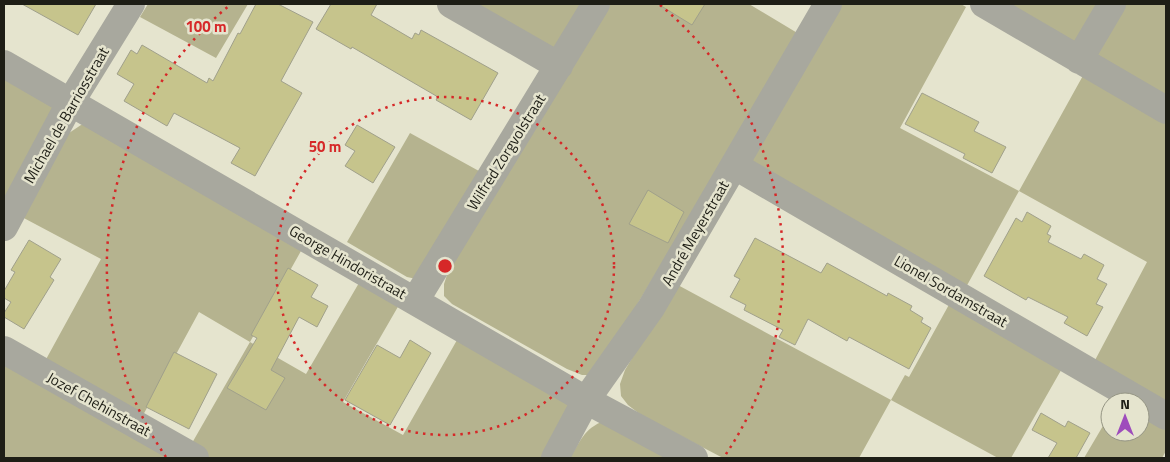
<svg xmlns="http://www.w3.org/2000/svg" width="1170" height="462" viewBox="0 0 1170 462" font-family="'Titillium Web',sans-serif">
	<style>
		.green { fill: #b5b38f }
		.building { fill: #c6c48c; stroke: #a0a08b }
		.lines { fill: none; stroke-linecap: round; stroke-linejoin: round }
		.minor { stroke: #a8a89e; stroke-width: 28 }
		.ring { fill: none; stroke: #d62828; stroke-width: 2.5; stroke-dasharray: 2.5 5 }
		.labels { text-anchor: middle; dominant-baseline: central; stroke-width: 5; stroke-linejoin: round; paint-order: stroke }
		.street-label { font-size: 15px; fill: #1e1e16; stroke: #e5e4ce }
		.centre { fill: #d62828; stroke: #e5e4ce; stroke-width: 2.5 }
		.ring-label { font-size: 15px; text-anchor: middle; font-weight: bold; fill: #d62828; stroke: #e5e4ce; stroke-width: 5; stroke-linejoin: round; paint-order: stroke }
	</style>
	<rect width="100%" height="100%" fill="#e5e4ce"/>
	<!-- green -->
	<path class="green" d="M 148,4 L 248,4 L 216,58 L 140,17 Z
		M 466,4 L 587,4 L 559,46 L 550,49 Z
		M 606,4 L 749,4 L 799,34 L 595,375 L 582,375 L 567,369 L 452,304 L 444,296 L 444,284 L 448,272 Z
		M 837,4 L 961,4 L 966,7 L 900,128 L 1019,191 L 1085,72 L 1166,118 L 1166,406 L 1093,364 L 1147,262 L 1019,191 L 965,289 L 752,169 L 751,150 Z
		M 1001,4 L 1105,4 L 1079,48 Z
		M 1119,4 L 1166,4 L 1166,98 L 1090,54 Z
		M 4,69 L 55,103 L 4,216 Z
		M 94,124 L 306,242 L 250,342 L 306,374 L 363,276 L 403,298 L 343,402 L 403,435 L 461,333 L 572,396 L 553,458 L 203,458 L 188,450 L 250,342 L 199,312 L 142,417 L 44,363 L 101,259 L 20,216 L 69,133 L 81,125 Z
		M 410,133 L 488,176 L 421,280 L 407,277 L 347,242 Z
		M 676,284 L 891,400 L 905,375 L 909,377 L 951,301 L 1064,365 L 1011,458 L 998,458 L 891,400 L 859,458 L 723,458 L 641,415 L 628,405 L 621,396 L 620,384 L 625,370 Z
		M 4,356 L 180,458 L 4,458 Z
		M 1140,413 L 1166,428 L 1166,451 L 1162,458 L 1084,458 L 1110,414 L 1110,432 L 1140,432 Z
		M 609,419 L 688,458 L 570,458 C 582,438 585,427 609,419 Z"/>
	<!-- building -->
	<path class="building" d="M 22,4 L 96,4 L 78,35 Z
		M 256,4 L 278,4 L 313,22 L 281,81 L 302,93 L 255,176 L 231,163 L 240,148 L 174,113 L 167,126 L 124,101 L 134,84 L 117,74 L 131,50 L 137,54 L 142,45 L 207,83 L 209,78 L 213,81 L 238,33 L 240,34 Z
		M 331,4 L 377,4 L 371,15 L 412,39 L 415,33 L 419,35 L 421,30 L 498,73 L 471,120 L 436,100 L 438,97 L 352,47 L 351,49 L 316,29 Z
		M 658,4 L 705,4 L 692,25 Z
		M 922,93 L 979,122 L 974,131 L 1006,147 L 992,173 L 963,158 L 965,154 L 905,124 Z
		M 357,125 L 395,147 L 373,183 L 345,166 L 355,151 L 345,145 Z
		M 648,190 L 684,212 L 668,243 L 629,224 Z
		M 1027,212 L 1051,226 L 1047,234 L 1051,236 L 1048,242 L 1081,259 L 1084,254 L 1104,265 L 1097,279 L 1107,284 L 1096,304 L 1103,307 L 1087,336 L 1064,323 L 1068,317 L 1028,297 L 1026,300 L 984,276 L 1016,218 L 1022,222 Z
		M 755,238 L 821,273 L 827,263 L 887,296 L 888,293 L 912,306 L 910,310 L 923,318 L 921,322 L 931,328 L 909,369 L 849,337 L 847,341 L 808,319 L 795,345 L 779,337 L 783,330 L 744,310 L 746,305 L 730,297 L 740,279 L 734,276 Z
		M 29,240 L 61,259 L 50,277 L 54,280 L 24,329 L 4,317 L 4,313 L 11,302 L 4,298 L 4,291 L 15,272 L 11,270 Z
		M 288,268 L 318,285 L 311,297 L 328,306 L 317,327 L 299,317 L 271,370 L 285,378 L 266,410 L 227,388 L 257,338 L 251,335 Z
		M 410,340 L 431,353 L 390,425 L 345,400 L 377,345 L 400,358 Z
		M 174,352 L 217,374 L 189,429 L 146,407 Z
		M 1041,413 L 1065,427 L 1068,421 L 1090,433 L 1076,458 L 1048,458 L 1057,443 L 1032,430 Z"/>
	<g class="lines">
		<!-- minor -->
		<path class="minor" d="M 451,4 L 559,66
			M 984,4 L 1166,110
			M 1079,60 L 1112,4
			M 4,64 L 586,400 L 694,458
			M 735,166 L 1166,416
			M 4,227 L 70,103 L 131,4
			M 415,301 L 596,4
			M 4,350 L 195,458
			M 555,458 L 586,400 L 651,308 L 828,4"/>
	</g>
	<!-- distance rings -->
	<g class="ring">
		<circle cx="445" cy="266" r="169"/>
		<path d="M166 457A338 338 0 0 1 230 5M660 5A338 338 0 0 1 724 457"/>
	</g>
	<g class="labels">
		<!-- street labels -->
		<g class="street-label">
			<text transform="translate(66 115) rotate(-60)">Michael de Barriosstraat</text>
			<text transform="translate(506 152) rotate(-58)">Wilfred Zorgvolstraat</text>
			<text transform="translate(695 233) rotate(-60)">André Meyerstraat</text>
			<text transform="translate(348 262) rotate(30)">George Hindoristraat</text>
			<text transform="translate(951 291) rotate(30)">Lionel Sordamstraat</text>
			<text transform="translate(99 404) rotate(29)">Jozef Chehinstraat</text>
		</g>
	</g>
	<circle cx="445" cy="266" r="8" class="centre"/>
	<g class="ring-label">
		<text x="206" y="32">100 m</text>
		<text x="325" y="152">50 m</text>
	</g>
	<!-- border -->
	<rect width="1170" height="462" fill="none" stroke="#1e1e16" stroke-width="10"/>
	<!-- north arrow -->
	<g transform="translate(1125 417)"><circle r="24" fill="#e5e4ce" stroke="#959584"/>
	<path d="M0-4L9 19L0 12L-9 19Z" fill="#9e4cbc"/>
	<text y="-8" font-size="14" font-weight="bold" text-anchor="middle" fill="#1e1e16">N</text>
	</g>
</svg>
